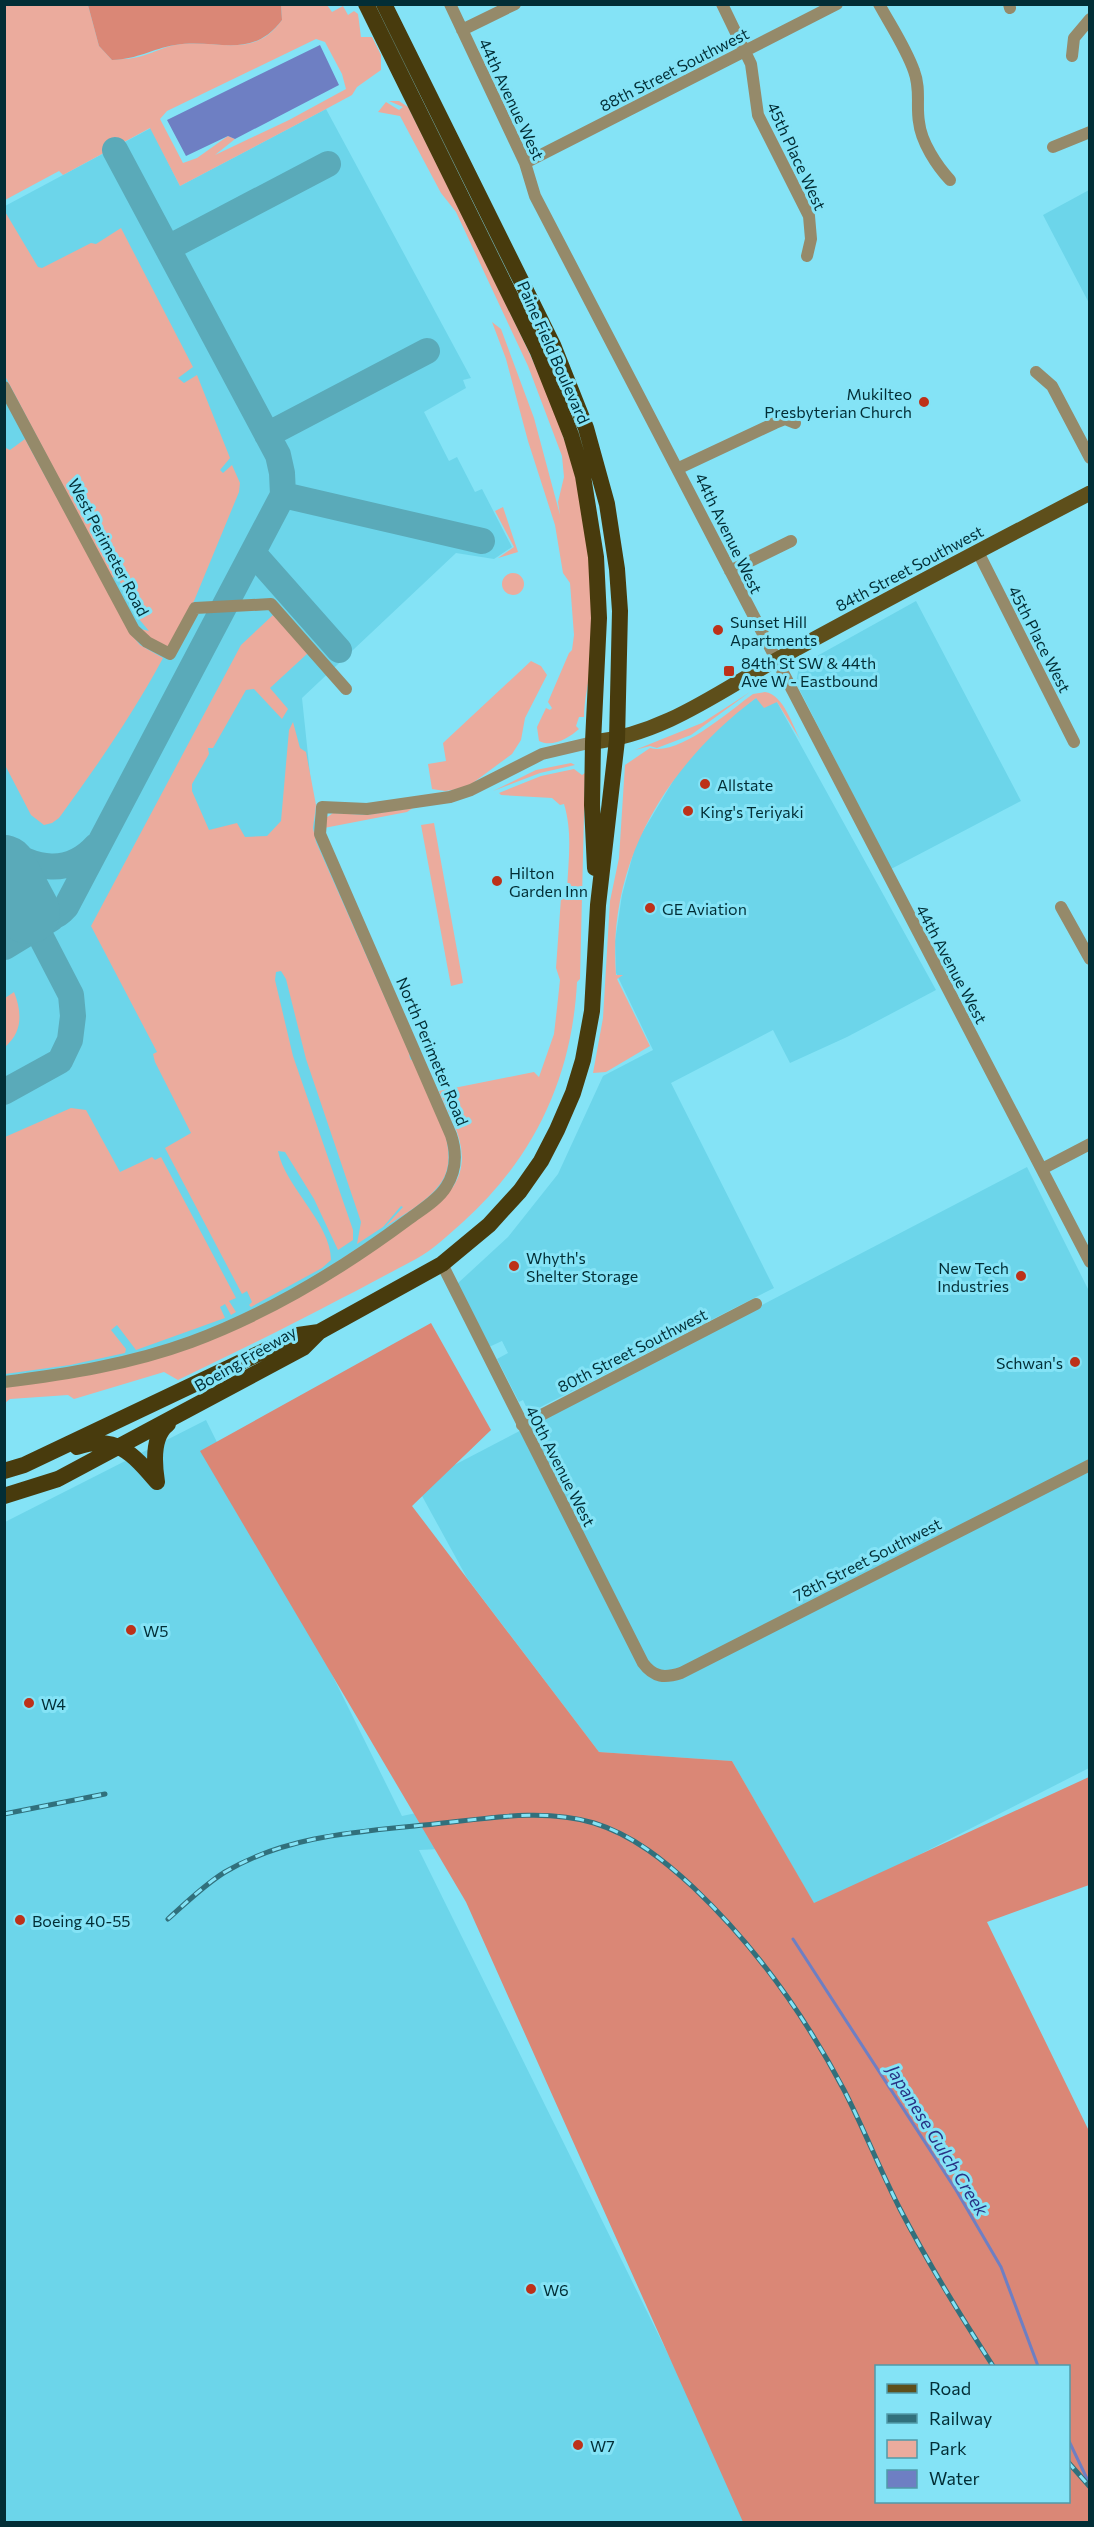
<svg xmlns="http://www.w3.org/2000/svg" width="1094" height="2527" viewBox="0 0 1094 2527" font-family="Commissioner,sans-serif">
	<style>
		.built { fill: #6cd5ea }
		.green { fill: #ebab9d; fill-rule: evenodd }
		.forest { fill: #da8776; fill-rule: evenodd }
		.water { fill: #6e7fc3 }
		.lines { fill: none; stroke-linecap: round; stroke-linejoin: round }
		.stream { stroke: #6e7fc3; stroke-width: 3 }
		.taxiway { stroke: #5aaab9; stroke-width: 26 }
		.runway { stroke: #5aaab9; stroke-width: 64 }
		.minor { stroke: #958a6a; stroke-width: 12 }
		.major { stroke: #5e4f1b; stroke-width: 15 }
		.highway { stroke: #483b0d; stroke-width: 16 }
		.rail-casing { stroke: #31707c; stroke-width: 5 }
		.rail { stroke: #84e3f6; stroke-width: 3; stroke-dasharray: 9; stroke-linecap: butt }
		.poi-dot { fill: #bd3119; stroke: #84e3f6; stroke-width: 2 }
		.labels { text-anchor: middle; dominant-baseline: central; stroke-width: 6; stroke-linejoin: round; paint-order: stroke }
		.street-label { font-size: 16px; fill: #022e36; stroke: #84e3f6 }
		.poi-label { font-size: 16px; fill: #022e36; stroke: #84e3f6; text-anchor: start }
		.water-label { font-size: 18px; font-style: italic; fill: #293485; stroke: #84e3f6 }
	</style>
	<rect width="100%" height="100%" fill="#84e3f6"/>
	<!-- built -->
	<path class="built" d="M 326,109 L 471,378 L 463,380 L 466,388 L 424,412 L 449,461 L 457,457 L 475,492 L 482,489 L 512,547 L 494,559 L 456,553 L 302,698 L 317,841 L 456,1149 L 445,1189 L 345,1264 L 191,1342 L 5,1382 L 5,206 L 151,128 L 180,186 Z
		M 1089,190 L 1089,303 L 1043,215 Z
		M 916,601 L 1021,801 L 891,869 L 796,683 L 799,666 Z
		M 756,698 L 777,702 L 936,990 L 847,1037 L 790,1063 L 773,1030 L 671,1083 L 774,1288 L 529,1413 L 523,1400 L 519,1402 L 497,1359 L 508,1353 L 502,1341 L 489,1347 L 457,1284 L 508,1237 L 558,1174 L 603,1076 L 653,1050 L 616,973 L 615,941 L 622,895 L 636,843 L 688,756 L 722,722 Z
		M 1027,1167 L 1089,1291 L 1089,1768 L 905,1862 L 814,1904 L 732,1761 L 599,1752 L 467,1578 L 416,1485 Z
		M 206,1420 L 402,1816 L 493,1797 L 540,1844 L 419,1850 L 751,2522 L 5,2522 L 5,1522 Z"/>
	<!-- green -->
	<path class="green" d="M 5,5 L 88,5 L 99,46 L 112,60 C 123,59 135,59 145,55 C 155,52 164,47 175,45 C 217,38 253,61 282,20 L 281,5 L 327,5 L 332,12 L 343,6 L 348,15 L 354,11 L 358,14 L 361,37 L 372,37 L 381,55 L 381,70 L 357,87 L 352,95 L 326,109 L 180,186 L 150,128 L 63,175 L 59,171 L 5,200 ZM 316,39 L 325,42 L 342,74 L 346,89 L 289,120 L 215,155 L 235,139 L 228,136 L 197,158 L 183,163 L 160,119 L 167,111 Z
		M 389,101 L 399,101 L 408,107 C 437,164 465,221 493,278 C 534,361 576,444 587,537 C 591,578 595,623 591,664 C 589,682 584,699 584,717 L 579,717 L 576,726 L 579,729 C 569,738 552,748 539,741 L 537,727 L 546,708 L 550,710 L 552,708 L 548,702 L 569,653 L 572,650 L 574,635 L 570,583 L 563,573 L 555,525 L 528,441 L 506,359 L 492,322 L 501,329 L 534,418 L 560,515 L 558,502 L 564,477 L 562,456 L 528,366 L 456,212 L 441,193 L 400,116 L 378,112 L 386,102 L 399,110 L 403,107 Z
		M 4,210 L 38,267 L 42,268 L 91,243 L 96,244 L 121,228 L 193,367 L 178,378 L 184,383 L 197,375 L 230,458 L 220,470 L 223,473 L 232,465 L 240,483 L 239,492 L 194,601 L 170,645 L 166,647 L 152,640 L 141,629 L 149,631 L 139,619 L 144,616 L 138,604 L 131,603 L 118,578 L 111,577 L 5,376 Z
		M 25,439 L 131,634 L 140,645 L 163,658 C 133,714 97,766 59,818 L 52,823 L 44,825 L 31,815 L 5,765 L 4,447 L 10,450 Z
		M 503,507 L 518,552 L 498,558 L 514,547 L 495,511 Z
		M502 584a11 11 0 1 1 22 0a11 11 0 1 1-22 0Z
		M 273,615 L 308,653 L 270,688 L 288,709 L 282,719 L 254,689 L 246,690 L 213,748 L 208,748 L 209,754 L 192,784 L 192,791 L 209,830 L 237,823 L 245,837 L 267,836 L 281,821 L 289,730 L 293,722 L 300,748 L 306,752 L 316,805 L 313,828 L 316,842 L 409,1052 L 410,1059 L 413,1061 C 428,1093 465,1151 440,1184 C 427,1202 404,1214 385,1227 L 403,1207 L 401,1206 L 383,1227 L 357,1244 L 361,1222 L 306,1059 L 286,979 L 281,971 L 276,972 L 275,980 L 293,1056 L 353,1230 L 353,1240 L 338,1250 L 314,1199 L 285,1152 L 278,1151 C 285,1187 331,1223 331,1260 L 322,1268 L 251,1307 L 249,1305 L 252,1302 L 247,1291 L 242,1294 L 165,1148 L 191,1133 L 155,1062 L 153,1054 L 157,1052 L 91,926 L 241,645 Z
		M 531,661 L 541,666 L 547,675 L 525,718 L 521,740 L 512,754 L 466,788 L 445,791 L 432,789 L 428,764 L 446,761 L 443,743 Z
		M 750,692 L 691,735 L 657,748 L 650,746 L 635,750 L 702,723 Z
		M 765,692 C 784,695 792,725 801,741 L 777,702 L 764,708 L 756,698 C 668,764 607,861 616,975 L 623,975 L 617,979 L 650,1046 L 606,1072 L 593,1073 L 603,1018 L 610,901 L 619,858 L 625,765 L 650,748 C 680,756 729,711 753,694 Z
		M 571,763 L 575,765 L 540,773 L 493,791 L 536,770 Z
		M 574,769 L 582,775 L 585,773 L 580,979 L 577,982 C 572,1078 534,1158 463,1222 C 448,1235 433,1250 416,1259 C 395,1270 366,1286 342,1298 C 288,1327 233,1353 178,1380 L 164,1372 L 74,1399 L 68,1395 L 10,1399 L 5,1403 L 5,1387 L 231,1330 L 453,1187 C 474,1154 453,1123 439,1091 L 534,1072 L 539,1077 L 554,1034 L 557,1008 L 560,980 L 556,968 L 561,898 L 567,892 C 568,861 573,834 564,804 L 560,805 L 552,798 L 501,795 L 499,793 L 541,776 Z
		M 413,808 L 407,812 L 324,828 L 326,818 L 333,813 L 366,815 Z
		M 434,823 L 463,983 L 451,986 L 421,825 Z
		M 14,992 C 22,1012 23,1032 5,1047 L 5,998 Z
		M 71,1108 L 86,1110 L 120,1172 L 152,1157 L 155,1160 L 161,1157 L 236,1298 L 229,1301 L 236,1312 L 231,1315 L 225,1304 L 220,1307 L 225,1318 L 136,1350 L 117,1325 L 111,1330 L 126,1349 L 125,1353 L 70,1365 L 5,1374 L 5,1137 Z"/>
	<!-- forest -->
	<path class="forest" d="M 281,5 L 282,20 C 251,61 217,38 175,45 C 151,49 139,59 112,60 L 99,46 L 88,5 Z
		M 431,1323 L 491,1430 L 412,1506 L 599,1752 L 732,1761 L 814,1903 L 1089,1777 L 1089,1885 L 987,1922 L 1089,2131 L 1089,2522 L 743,2522 L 466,1902 L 200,1451 ZM 876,2366 L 1068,2366 L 1068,2502 L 876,2502 Z"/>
	<!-- water -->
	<path class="water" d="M 320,45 L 339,85 L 235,139 L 228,136 L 186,156 L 167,120 Z"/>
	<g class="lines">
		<!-- stream -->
		<path class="stream" d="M 793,1939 L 956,2190 L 1001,2267 L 1038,2366
			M 1068,2439 L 1090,2485"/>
		<!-- taxiway -->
		<path class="taxiway" d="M 168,248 L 328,164
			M 267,435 L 427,351
			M 283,495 L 482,541
			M 254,554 L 339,650
			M 4,848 C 34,870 69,876 96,846
			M 28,912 C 46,915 51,924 66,907 L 283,495 L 282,473 L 278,455 L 115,150
			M 5,947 L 51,919
			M 4,1092 L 60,1061 L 70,1040 L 73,1016 L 71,995 L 28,912"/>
		<!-- runway -->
		<path class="runway" d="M 4,867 L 28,912"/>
		<!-- minor -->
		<path class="minor" d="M 450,4 L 525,163 L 535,196 L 1090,1262
			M 722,4 L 751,64 L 758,115 L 809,216 L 811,239 L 807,256
			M 879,4 C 891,26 906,48 914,71 C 921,89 916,105 919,122 C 921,142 937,166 950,180
			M 1009,4 L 1010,8
			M 462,30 L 515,4
			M 1072,56 L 1074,38 L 1090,19
			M 1053,147 L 1090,132
			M 525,163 L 837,4
			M 1036,372 L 1052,386 L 1090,458
			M 4,387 L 134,630 L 147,642 L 170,654 L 195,608 L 271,604 L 346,689
			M 679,468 L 775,423 L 785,419 L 795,423
			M 978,552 L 1074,742
			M 730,571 L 791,541
			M 1061,907 L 1090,959
			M 1042,1169 L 1090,1144
			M 442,1264 L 643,1663 C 654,1678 665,1678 681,1673 L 1090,1465
			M 4,1382 C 68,1374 131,1364 191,1342 C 269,1313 342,1269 409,1219 C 421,1210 438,1200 446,1187 C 457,1170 457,1153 451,1135 L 320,834 L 322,807 L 367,809 L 450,797 L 471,790 L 542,754 L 593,742
			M 522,1425 L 756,1304"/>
		<!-- major -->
		<path class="major" d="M 593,742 C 666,734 722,689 785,655 C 886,600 988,546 1090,493"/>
		<!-- highway -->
		<path class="highway" d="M 366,4 L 538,352 L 571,435 L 583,476 L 596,557 L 599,618 L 593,742 L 592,805 L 595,868
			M 77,1447 C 116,1434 133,1454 157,1482
			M 4,1471 L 24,1465 L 298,1335 L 319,1332
			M 157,1482 C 154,1463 152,1436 168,1424
			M 4,1496 L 58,1479 L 303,1348 L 319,1332 L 442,1264 L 489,1225 L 520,1191 L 541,1161 L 557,1130 L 573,1093 L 583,1060 L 592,1011 L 598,905 L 617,740 L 620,611 L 617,569 L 607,504 L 586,428 L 553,345 L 384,4"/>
		<defs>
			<path id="rail" d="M 4,1814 L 105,1794
				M 168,1919 C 186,1903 204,1885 225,1872 C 286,1836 355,1832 424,1825 C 479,1820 540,1807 594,1823 C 633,1835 665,1861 694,1888 C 755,1946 805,2016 844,2090 C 864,2129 880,2170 900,2209 C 928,2263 960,2315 993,2366
				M 1068,2462 L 1090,2487"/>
		</defs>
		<!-- rail casing -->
		<use href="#rail" class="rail-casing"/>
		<!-- rail -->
		<use href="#rail" class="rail"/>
	</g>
	<!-- markers -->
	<g class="poi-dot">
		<circle cx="924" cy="402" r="6"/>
		<circle cx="718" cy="630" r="6"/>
		<rect x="723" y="665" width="12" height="12" rx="3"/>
		<circle cx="705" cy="784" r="6"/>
		<circle cx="688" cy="811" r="6"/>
		<circle cx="497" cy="881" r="6"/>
		<circle cx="650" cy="908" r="6"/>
		<circle cx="514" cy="1266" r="6"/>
		<circle cx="1021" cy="1276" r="6"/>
		<circle cx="1075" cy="1362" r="6"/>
		<circle cx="131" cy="1630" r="6"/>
		<circle cx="29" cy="1703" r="6"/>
		<circle cx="20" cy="1920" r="6"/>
		<circle cx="531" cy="2289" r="6"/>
		<circle cx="578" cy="2445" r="6"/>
	</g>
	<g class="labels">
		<!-- street labels -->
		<g class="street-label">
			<text transform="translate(674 69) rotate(-27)">88th Street Southwest</text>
			<text transform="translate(512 99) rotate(65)">44th Avenue West</text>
			<text transform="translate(797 156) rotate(65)">45th Place West</text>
			<text transform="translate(554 352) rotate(66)">Paine Field Boulevard</text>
			<text transform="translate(729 533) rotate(64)">44th Avenue West</text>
			<text transform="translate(109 547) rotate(62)">West Perimeter Road</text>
			<text transform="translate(909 568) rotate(-28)">84th Street Southwest</text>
			<text transform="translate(1040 639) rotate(63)">45th Place West</text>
			<text transform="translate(952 964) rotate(62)">44th Avenue West</text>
			<text transform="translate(433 1051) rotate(67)">North Perimeter Road</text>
			<text transform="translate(632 1350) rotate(-27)">80th Street Southwest</text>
			<text transform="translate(245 1358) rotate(-30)">Boeing Freeway</text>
			<text transform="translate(561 1466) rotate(63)">40th Avenue West</text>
			<text transform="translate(867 1559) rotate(-27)">78th Street Southwest</text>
		</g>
		<!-- poi labels -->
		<g class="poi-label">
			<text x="912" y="393" text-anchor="end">Mukilteo<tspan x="912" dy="18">Presbyterian Church</tspan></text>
			<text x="730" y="621">Sunset Hill<tspan x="730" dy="18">Apartments</tspan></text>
			<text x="741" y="662">84th St SW &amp; 44th<tspan x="741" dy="18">Ave W - Eastbound</tspan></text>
			<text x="717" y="784">Allstate</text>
			<text x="700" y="811">King's Teriyaki</text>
			<text x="509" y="872">Hilton<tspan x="509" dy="18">Garden Inn</tspan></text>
			<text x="662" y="908">GE Aviation</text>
			<text x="526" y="1257">Whyth's<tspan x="526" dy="18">Shelter Storage</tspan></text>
			<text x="1009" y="1267" text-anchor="end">New Tech<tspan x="1009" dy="18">Industries</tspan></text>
			<text x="1063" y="1362" text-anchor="end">Schwan's</text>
			<text x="143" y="1630">W5</text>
			<text x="41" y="1703">W4</text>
			<text x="32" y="1920">Boeing 40-55</text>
			<text x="543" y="2289">W6</text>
			<text x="590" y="2445">W7</text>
		</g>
		<!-- water labels -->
		<g class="water-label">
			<text transform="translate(938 2140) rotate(58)">Japanese Gulch Creek</text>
		</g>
	</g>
	<!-- border -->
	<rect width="1094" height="2527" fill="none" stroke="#022e36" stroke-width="12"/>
	<!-- legend -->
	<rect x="875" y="2365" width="195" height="138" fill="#84e3f6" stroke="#509ba9" stroke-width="1.5"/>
	<rect x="887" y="2384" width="30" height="9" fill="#5e4f1b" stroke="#509ba9" stroke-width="1.5"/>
	<text x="929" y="2395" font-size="18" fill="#022e36">Road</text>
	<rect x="887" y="2414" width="30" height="9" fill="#31707c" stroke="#509ba9" stroke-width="1.5"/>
	<text x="929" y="2425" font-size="18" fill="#022e36">Railway</text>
	<rect x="887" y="2440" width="30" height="18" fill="#ebab9d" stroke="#509ba9" stroke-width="1.5"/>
	<text x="929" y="2455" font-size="18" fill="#022e36">Park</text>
	<rect x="887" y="2470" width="30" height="18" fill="#6e7fc3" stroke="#509ba9" stroke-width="1.5"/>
	<text x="929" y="2485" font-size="18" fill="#022e36">Water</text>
</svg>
